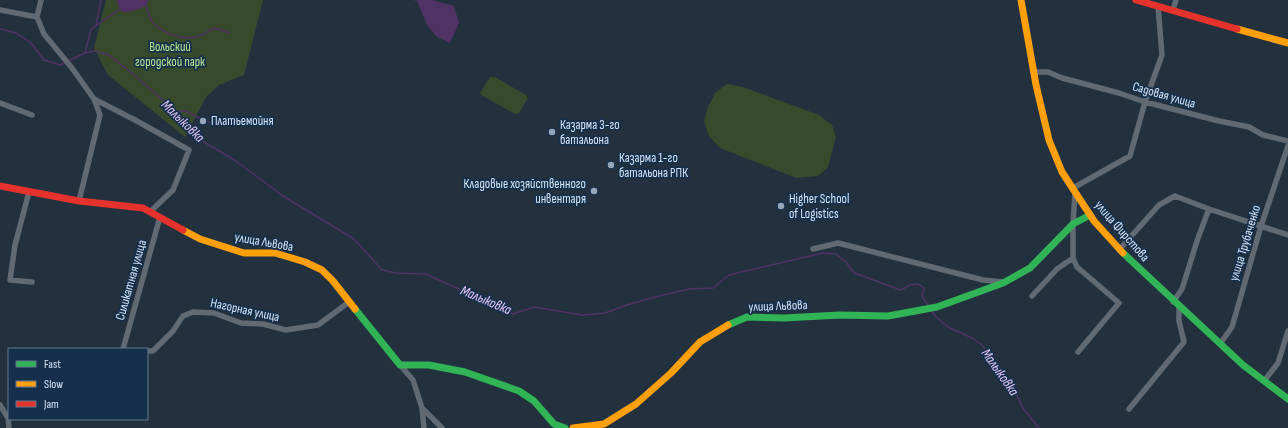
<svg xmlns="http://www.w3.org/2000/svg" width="1288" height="428" viewBox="0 0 1288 428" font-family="'Sofia Sans Condensed',sans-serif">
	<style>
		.green { fill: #374a2b }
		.water { fill: #503364 }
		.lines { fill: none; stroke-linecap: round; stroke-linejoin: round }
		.stream { stroke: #503364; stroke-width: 1.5 }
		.street { stroke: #616a73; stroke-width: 5.5 }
		.fast { stroke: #30b455; stroke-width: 7 }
		.slow { stroke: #ff9f0a; stroke-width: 7 }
		.jam { stroke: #e5322d; stroke-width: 7 }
		.poi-dot { fill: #97a6b7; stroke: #16304c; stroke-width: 1.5 }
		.labels { text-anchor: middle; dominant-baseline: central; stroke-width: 3.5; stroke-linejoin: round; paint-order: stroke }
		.park-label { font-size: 13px; fill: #bbe992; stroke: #16304c }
		.street-label { font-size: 13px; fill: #d5e5f7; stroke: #16304c }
		.poi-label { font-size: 13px; fill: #d5e5f7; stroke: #16304c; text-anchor: start }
		.water-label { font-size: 14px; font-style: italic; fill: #e6c8fa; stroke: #16304c }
	</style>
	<rect width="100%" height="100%" fill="#23313f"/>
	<!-- green -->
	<path class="green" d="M 106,0 L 263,0 L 244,75 L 219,85 L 206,97 L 185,137 L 108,75 L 94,48 Z
		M 490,77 L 495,77 L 526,95 L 528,98 L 519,113 L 515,114 L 483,96 L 480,93 Z
		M 727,84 L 743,87 L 819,115 L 832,125 L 836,137 L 828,167 L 818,176 L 796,178 L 720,148 L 709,136 L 704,121 L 708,107 L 715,93 Z"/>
	<!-- water -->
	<path class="water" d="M 117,0 L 148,0 C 148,2 147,5 145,6 C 141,9 127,13 122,12 L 118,5 Z
		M 413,0 L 432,0 L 454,6 L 459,23 L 450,43 L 436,36 L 427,25 L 417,1 Z"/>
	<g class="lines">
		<!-- stream -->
		<path class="stream" d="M 146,6 C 148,11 150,19 153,23 C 163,33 181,40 195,37 C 202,36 209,31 215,28 L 229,33
			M 96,25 L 101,0
			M 0,29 L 16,33 L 31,43 L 44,60 L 60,65 L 65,63
			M 85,53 L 91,29 L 120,9
			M 68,61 L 85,53 L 95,51 L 109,55 L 134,75 L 164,101 L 184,125 L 199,139 L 236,161 L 283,196 L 354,239 L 382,270 L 396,273 L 426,274 L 513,314 L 534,307 L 582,315 L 605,313 L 627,305 L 655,297 L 689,289 L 713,288 L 729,275 L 823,253 L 836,254 L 846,262 L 854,273 L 901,290 L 910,285 L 918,284 L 924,288 L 922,296 L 929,307
			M 173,112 L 186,111 L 201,119
			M 206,122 L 221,123
			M 931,310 L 936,317 L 948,327 L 972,338 L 982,345 L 1014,388 L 1022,407 L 1039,428"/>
		<!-- street -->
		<path class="street" d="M 41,0 L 37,17 L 44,34 L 72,68 L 94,99 L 100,115 L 79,201
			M 0,10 L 37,17
			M 1173,10 L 1176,0
			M 1033,72 L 1048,72 L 1062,78 L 1119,93 L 1145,102 L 1219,121 L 1249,127 L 1263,135 L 1288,141
			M 94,99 L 135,120 L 189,150 L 173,190 L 150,212
			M 0,103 L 32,115
			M 1073,188 L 1130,156 L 1145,102 L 1162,55 L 1158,6
			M 29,192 L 15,245 L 10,280 L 32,282
			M 1075,193 L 1073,224 L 1073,258 L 1077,267 L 1119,303 L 1078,352
			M 813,249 L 838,243 L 983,280 L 1003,282
			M 1119,250 L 1159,205 L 1175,196 L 1209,209 L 1288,235
			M 1032,296 L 1057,269 L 1073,258
			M 1173,302 L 1182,289 L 1198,238 L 1209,209
			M 1220,344 L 1232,327 L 1261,226 L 1288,146
			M 123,349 L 160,217
			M 147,351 L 153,351 L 173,331 L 183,316 L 193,312 L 214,313 L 241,323 L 263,324 L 286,330 L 318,325 L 349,302
			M 400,365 L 413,380 L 422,408 L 424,428
			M 1264,381 L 1278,363 L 1288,331
			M 0,405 L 8,418 L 9,428
			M 422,408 L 442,428
			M 1129,409 L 1184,342 L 1179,321 L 1179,307"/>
		<!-- fast -->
		<path class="fast" d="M 1123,253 L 1243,365 L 1288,399
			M 355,309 L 400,365 L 429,365 L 465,372 L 519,391 L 534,401 L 554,424 L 565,428
			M 728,325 L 747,317 L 784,318 L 840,315 L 888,316 L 937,307 L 1003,283 L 1030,268 L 1073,224 L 1090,215"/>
		<!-- slow -->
		<path class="slow" d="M 1021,0 L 1036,85 L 1049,140 L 1062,172 L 1094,221 L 1123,253
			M 1237,29 L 1288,43
			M 183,230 L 200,239 L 244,253 L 275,253 L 305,262 L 322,270 L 333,281 L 355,309
			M 573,428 L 604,424 L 636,404 L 671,373 L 700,342 L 728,325"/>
		<!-- jam -->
		<path class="jam" d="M 1136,0 L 1237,29
			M 0,186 L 79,201 L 143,208 L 183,230"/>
	</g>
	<!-- markers -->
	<g class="poi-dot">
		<circle cx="203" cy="121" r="4"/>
		<circle cx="552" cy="132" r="4"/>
		<circle cx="611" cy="165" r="4"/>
		<circle cx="594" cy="191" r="4"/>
		<circle cx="781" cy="206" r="4"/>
	</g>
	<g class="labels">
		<!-- park labels -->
		<g class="park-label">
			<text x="170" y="47">Вольский<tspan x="170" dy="15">городской парк</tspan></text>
		</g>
		<!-- street labels -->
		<g class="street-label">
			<text transform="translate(1164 95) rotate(16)">Садовая улица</text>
			<text transform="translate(1122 231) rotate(49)">улица Фирстова</text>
			<text transform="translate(264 242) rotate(10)">улица Львова</text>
			<text transform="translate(1245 243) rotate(-73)">улица Трубаченко</text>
			<text transform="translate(131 280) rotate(-74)">Силикатная улица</text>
			<text transform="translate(778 306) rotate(-2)">улица Львова</text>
			<text transform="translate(245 310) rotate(12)">Нагорная улица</text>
		</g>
		<!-- poi labels -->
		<g class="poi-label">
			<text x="211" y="121">Платьемойня</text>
			<text x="560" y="125">Казарма 3-го<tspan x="560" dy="15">батальона</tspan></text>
			<text x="619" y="158">Казарма 1-го<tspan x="619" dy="15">батальона РПК</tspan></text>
			<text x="586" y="184" text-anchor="end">Кладовые хозяйственного<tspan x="586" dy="15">инвентаря</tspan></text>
			<text x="789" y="199">Higher School<tspan x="789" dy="15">of Logistics</tspan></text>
		</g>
		<!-- water labels -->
		<g class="water-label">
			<text transform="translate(183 121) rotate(44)">Малыковка</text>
			<text transform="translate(486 300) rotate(23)">Малыковка</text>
			<text transform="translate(1000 372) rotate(55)">Малыковка</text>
		</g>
	</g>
	<!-- legend -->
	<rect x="8" y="348" width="140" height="72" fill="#16304c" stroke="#627890"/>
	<rect x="16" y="361" width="20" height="6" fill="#30b455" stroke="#627890"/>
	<text x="44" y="368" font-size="12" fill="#d5e5f7">Fast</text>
	<rect x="16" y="381" width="20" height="6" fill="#ff9f0a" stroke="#627890"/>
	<text x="44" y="388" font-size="12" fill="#d5e5f7">Slow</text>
	<rect x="16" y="401" width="20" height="6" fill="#e5322d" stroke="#627890"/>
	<text x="44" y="408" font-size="12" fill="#d5e5f7">Jam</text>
</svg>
